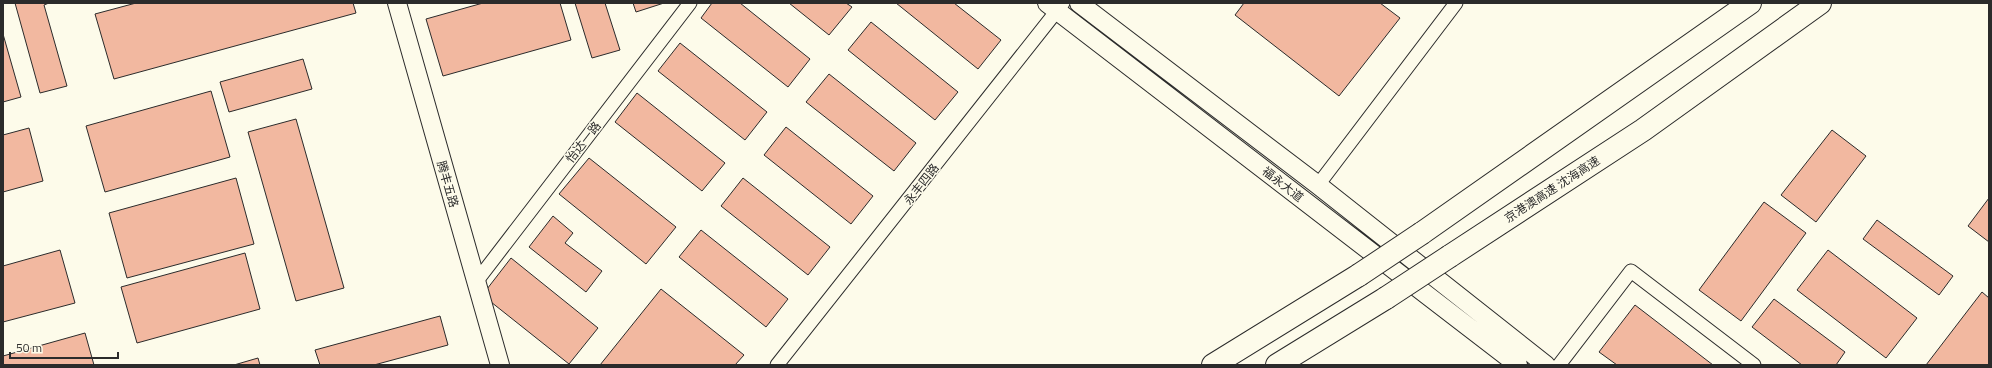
<svg xmlns="http://www.w3.org/2000/svg" width="1992" height="368" viewBox="0 0 1992 368" font-family="'Titillium Web','Noto Sans SC',sans-serif">
	<style>
		.building { fill: #f2b8a0; stroke: #2b2b2b }
		.lines { fill: none; stroke-linecap: round; stroke-linejoin: round }
		.street-casing { stroke: #2b2b2b; stroke-width: 15 }
		.secondary-casing { stroke: #2b2b2b; stroke-width: 20 }
		.highway-casing { stroke: #2b2b2b; stroke-width: 24 }
		.street { stroke: #fdfbea; stroke-width: 13 }
		.secondary { stroke: #fdfbea; stroke-width: 18 }
		.highway { stroke: #fdfbea; stroke-width: 22 }
		.highway-bridge-casing { stroke: #2b2b2b; stroke-width: 24; stroke-linecap: butt }
		.highway-bridge { stroke: #fdfbea; stroke-width: 22 }
		.labels { text-anchor: middle; dominant-baseline: central; stroke-width: 3; stroke-linejoin: round; paint-order: stroke }
		.street-label { font-size: 12px; fill: #2b2b2b; stroke: #fdfbea }
	</style>
	<rect width="100%" height="100%" fill="#fdfbea"/>
	<!-- building -->
	<path class="building" d="M 15,3 L 49,3 L 44,5 L 67,86 L 40,93 Z
		M 136,3 L 353,3 L 356,13 L 114,79 L 95,14 Z
		M 483,3 L 560,3 L 571,40 L 443,76 L 426,19 Z
		M 575,3 L 605,3 L 620,50 L 592,58 Z
		M 633,3 L 664,3 L 636,12 Z
		M 712,3 L 740,3 L 810,59 L 788,87 L 701,18 Z
		M 789,3 L 846,3 L 852,7 L 829,35 Z
		M 896,3 L 954,3 L 1001,40 L 978,69 Z
		M 1244,3 L 1380,3 L 1400,18 L 1339,96 L 1235,15 Z
		M 871,22 L 958,92 L 935,120 L 848,50 Z
		M 3,34 L 21,97 L 3,102 Z
		M 680,43 L 767,112 L 745,140 L 658,71 Z
		M 303,59 L 312,89 L 229,112 L 220,82 Z
		M 829,74 L 916,143 L 894,171 L 806,102 Z
		M 211,91 L 230,157 L 105,192 L 86,126 Z
		M 637,93 L 725,163 L 702,191 L 615,122 Z
		M 296,119 L 344,288 L 296,301 L 248,132 Z
		M 786,127 L 873,196 L 851,224 L 764,155 Z
		M 29,128 L 43,181 L 3,192 L 3,135 Z
		M 1832,130 L 1866,156 L 1816,222 L 1781,195 Z
		M 589,158 L 676,227 L 646,264 L 559,194 Z
		M 236,178 L 254,244 L 127,278 L 109,213 Z
		M 743,178 L 830,247 L 808,275 L 721,206 Z
		M 1989,198 L 1989,242 L 1968,226 Z
		M 1764,202 L 1806,233 L 1741,321 L 1699,290 Z
		M 553,216 L 573,233 L 565,243 L 602,271 L 586,292 L 529,247 Z
		M 1877,220 L 1953,276 L 1939,295 L 1863,239 Z
		M 701,230 L 788,299 L 766,327 L 679,257 Z
		M 60,250 L 75,303 L 3,322 L 3,266 Z
		M 1828,250 L 1917,318 L 1886,358 L 1797,290 Z
		M 245,253 L 260,309 L 137,343 L 121,287 Z
		M 511,258 L 598,328 L 569,364 L 491,302 L 487,289 Z
		M 661,289 L 744,355 L 735,365 L 600,365 Z
		M 1982,292 L 1989,298 L 1989,365 L 1926,365 Z
		M 1774,299 L 1845,352 L 1836,365 L 1802,365 L 1752,327 Z
		M 1635,305 L 1713,365 L 1617,365 L 1599,352 Z
		M 440,316 L 448,345 L 374,365 L 320,365 L 315,350 Z
		M 85,333 L 94,365 L 3,365 L 3,356 Z
		M 258,358 L 260,365 L 234,365 Z"/>
	<g class="lines">
		<defs>
			<path id="street" d="M 1318,185 L 1456,3
				M 476,282 L 690,3
				M 777,365 L 1063,3
				M 1559,365 L 1631,271 L 1754,365"/>
			<path id="secondary" d="M 397,3 L 500,365
				M 1047,3 L 1518,365
				M 1079,3 L 1318,185 L 1546,365"/>
			<path id="highway" d="M 1422,233 L 1750,3
				M 1450,256 L 1643,130 L 1820,3
				M 1213,365 L 1359,275
				M 1277,365 L 1386,298"/>
		</defs>
		<!-- street casing -->
		<use href="#street" class="street-casing"/>
		<!-- secondary casing -->
		<use href="#secondary" class="secondary-casing"/>
		<!-- highway casing -->
		<use href="#highway" class="highway-casing"/>
		<!-- street -->
		<use href="#street" class="street"/>
		<!-- secondary -->
		<use href="#secondary" class="secondary"/>
		<!-- highway -->
		<use href="#highway" class="highway"/>
		<defs>
			<path id="highway-bridge" d="M 1359,275 L 1422,233
				M 1386,298 L 1450,256"/>
		</defs>
		<!-- highway-bridge casing -->
		<use href="#highway-bridge" class="highway-bridge-casing"/>
		<!-- highway-bridge -->
		<use href="#highway-bridge" class="highway-bridge"/>
	</g>
	<g class="labels">
		<!-- street labels -->
		<g class="street-label">
			<text transform="translate(583 142) rotate(-52)">怡达一路</text>
			<text transform="translate(448 184) rotate(74)">腾丰五路</text>
			<text transform="translate(921 184) rotate(-52)">永丰四路</text>
			<text transform="translate(1283 184) rotate(38)">福永大道</text>
			<text transform="translate(1552 189) rotate(-33)">京港澳高速 沈海高速</text>
		</g>
	</g>
	<!-- border -->
	<rect width="1992" height="368" fill="none" stroke="#2b2b2b" stroke-width="8"/>
	<!-- scale -->
	<path d="M10 352v6h108v-6" fill="none" stroke="#2b2b2b" stroke-width="2"/>
	<text x="16" y="352" font-size="12" fill="#2b2b2b" stroke="#fdfbea" stroke-width="3" paint-order="stroke">50 m</text>
</svg>
